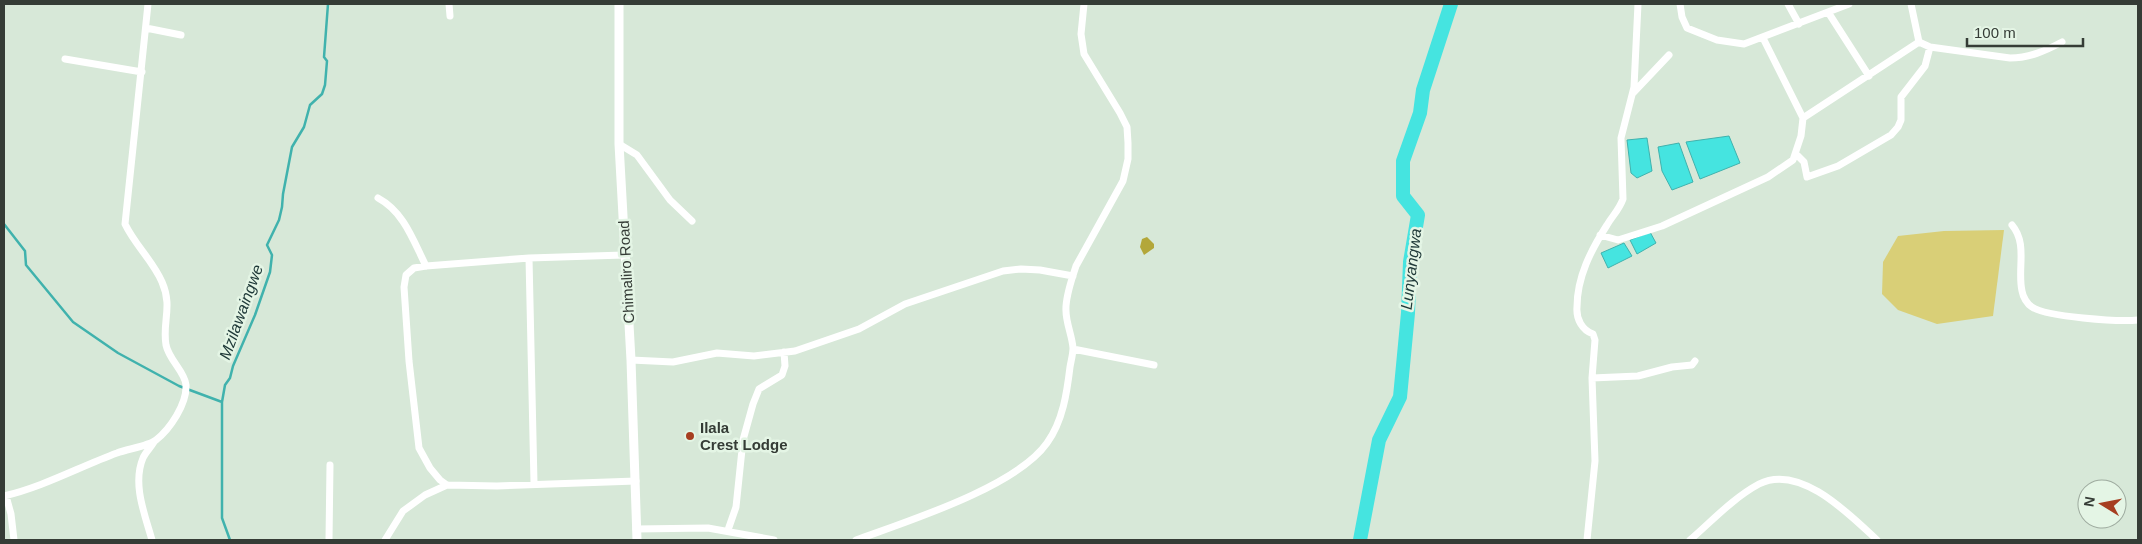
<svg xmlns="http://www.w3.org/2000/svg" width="2142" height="544" viewBox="0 0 2142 544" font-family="Helvetica,sans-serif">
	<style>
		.green { fill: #d9cf77 }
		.forest { fill: #b3a73a }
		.water { fill: #45e4e0; stroke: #40b2ad }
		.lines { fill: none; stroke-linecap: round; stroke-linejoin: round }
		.stream { stroke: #40b2ad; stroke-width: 2.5 }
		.river { stroke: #45e4e0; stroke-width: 14 }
		.minor { stroke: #fff; stroke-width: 7 }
		.tertiary { stroke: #fff; stroke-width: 9 }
		.poi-dot { fill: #a63e20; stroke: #e4f5e5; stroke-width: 2 }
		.labels { text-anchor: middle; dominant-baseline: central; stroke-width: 5; stroke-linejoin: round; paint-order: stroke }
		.street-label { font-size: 15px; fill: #353c36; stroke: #e4f5e5 }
		.poi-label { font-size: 15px; font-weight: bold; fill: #353c36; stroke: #e4f5e5; text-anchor: start }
		.water-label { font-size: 16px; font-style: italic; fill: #213b3a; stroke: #e4f5e5 }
	</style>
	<rect width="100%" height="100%" fill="#d7e8d8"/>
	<!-- green -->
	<path class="green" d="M 2004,230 L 1993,316 L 1937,324 L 1898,310 L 1882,294 L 1883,262 L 1898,236 L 1944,231 Z"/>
	<!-- forest -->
	<path class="forest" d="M 1147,237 L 1154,244 L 1154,248 L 1144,255 L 1140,247 L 1142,239 Z"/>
	<!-- water -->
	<path class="water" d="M 1729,136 L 1740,163 L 1700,179 L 1686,142 Z
		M 1647,138 L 1652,171 L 1637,178 L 1631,173 L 1627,140 Z
		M 1679,143 L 1693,182 L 1672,190 L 1662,171 L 1658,147 Z
		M 1650,232 L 1656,243 L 1637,254 L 1630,240 Z
		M 1624,243 L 1632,256 L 1608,268 L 1601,253 Z"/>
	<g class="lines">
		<!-- stream -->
		<path class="stream" d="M 4,224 L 25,251 L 26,265 L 73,322 L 118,353 L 179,386 L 222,402
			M 230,540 L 222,518 L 222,402 L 225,385 L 230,378 L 233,366 L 255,315 L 270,272 L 272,255 L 267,245 L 279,220 L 282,207 L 283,194 L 292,147 L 304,127 L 310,105 L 322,94 L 325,85 L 327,61 L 324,57 L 328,4"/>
		<!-- river -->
		<path class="river" d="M 1360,540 L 1379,440 L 1400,397 L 1408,313 L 1410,262 L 1418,215 L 1403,196 L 1403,161 L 1420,113 L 1423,90 L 1451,4"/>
		<!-- minor -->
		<path class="minor" d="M 449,4 L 450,16
			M 1680,4 L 1682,17 L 1687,28 L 1717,40 L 1744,44 L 1849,4
			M 1788,4 L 1799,24
			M 1828,12 L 1869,76
			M 146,28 L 181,35
			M 1919,42 L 1930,47 L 2010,58 C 2029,58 2045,51 2062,42
			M 65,59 L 142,72
			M 1633,93 L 1669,55
			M 1803,118 L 1919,42 L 1911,4
			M 619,144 L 637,155 L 670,200 L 692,221
			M 1796,154 L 1804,162 L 1807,177 L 1838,166 L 1891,135 L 1898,127 L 1901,120 L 1901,97 L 1925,66 L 1930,47
			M 378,198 C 404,212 413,240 426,266
			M 2012,225 C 2028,244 2017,269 2022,291 C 2023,297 2027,304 2032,307 C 2046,317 2119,322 2138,320
			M 1600,235 L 1618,240 L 1662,226 L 1768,177 L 1793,160 L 1801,136 L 1803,118 L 1763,38
			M 624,255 L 529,258 L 426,266 L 414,268 L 406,275 L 404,287 L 409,361 L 419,448 L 430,468 L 440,480 L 447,485 L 497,486 L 636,481
			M 529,258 L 534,483
			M 1073,349 L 1154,365
			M 631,360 L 673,362 L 717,353 L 754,356 L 795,351 L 859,329 L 905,304 L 1003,271 L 1021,269 L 1040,270 L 1073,276
			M 1592,378 L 1638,376 L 1672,367 L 1692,365 L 1695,361
			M 4,496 C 43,487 79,467 117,453 C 127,449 149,446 156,440 C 170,429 187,404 186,385 C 185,372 169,360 166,345 C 162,322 173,307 162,282 C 153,261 135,245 125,224 L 148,4
			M 6,496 L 11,514 L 14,540
			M 636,529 L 708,528 L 774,540
			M 728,530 L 736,507 L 743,440 L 753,404 L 759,389 L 782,375 L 785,366 L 784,352
			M 152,540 C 145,515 132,484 143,458 C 145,453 151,447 154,442
			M 329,540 L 330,465
			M 385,540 L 403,511 L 425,495 L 447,485
			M 856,540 C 908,521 1016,487 1047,443 C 1063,421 1067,392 1070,367 C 1071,361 1073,354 1073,348 C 1072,335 1066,323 1066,311 C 1065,297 1072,279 1076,266 L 1123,181 L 1128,159 L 1128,143 L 1127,127 L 1120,113 L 1084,54 L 1081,34 L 1084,4
			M 1587,540 L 1595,461 L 1592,378 L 1595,340 L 1593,334 C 1582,330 1576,319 1577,307 C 1577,277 1591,250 1607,225 C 1613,215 1619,210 1623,199 L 1621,138 L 1634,87 L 1638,4
			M 1690,540 C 1712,521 1733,498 1759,484 C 1800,463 1850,515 1877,540"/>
		<!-- tertiary -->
		<path class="tertiary" d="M 619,4 L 619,144 L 631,360 L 637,540"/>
	</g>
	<!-- markers -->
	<circle class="poi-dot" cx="690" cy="436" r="5"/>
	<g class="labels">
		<!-- street labels -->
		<g class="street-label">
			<text transform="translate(626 272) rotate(-93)">Chimaliro Road</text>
		</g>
		<!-- poi labels -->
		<g class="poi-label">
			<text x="700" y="427">Ilala<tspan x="700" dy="17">Crest Lodge</tspan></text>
		</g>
		<!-- water labels -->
		<g class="water-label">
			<text transform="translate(1411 269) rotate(-83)">Lunyangwa</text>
			<text transform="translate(241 312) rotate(-70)">Mzilawaingwe</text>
		</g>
	</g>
	<!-- border -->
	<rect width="2142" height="544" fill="none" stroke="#353c36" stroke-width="10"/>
	<!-- north arrow -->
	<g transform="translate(2102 504) rotate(280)"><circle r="24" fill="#e4f5e5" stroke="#9eab9f"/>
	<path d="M0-4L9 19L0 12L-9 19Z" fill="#a63e20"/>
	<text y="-8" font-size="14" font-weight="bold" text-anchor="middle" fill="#353c36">N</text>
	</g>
	<!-- scale -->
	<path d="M1967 38v8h116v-8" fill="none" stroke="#353c36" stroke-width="2.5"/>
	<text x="1974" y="38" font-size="15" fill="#353c36" stroke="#e4f5e5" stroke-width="4" paint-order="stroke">100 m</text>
</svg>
